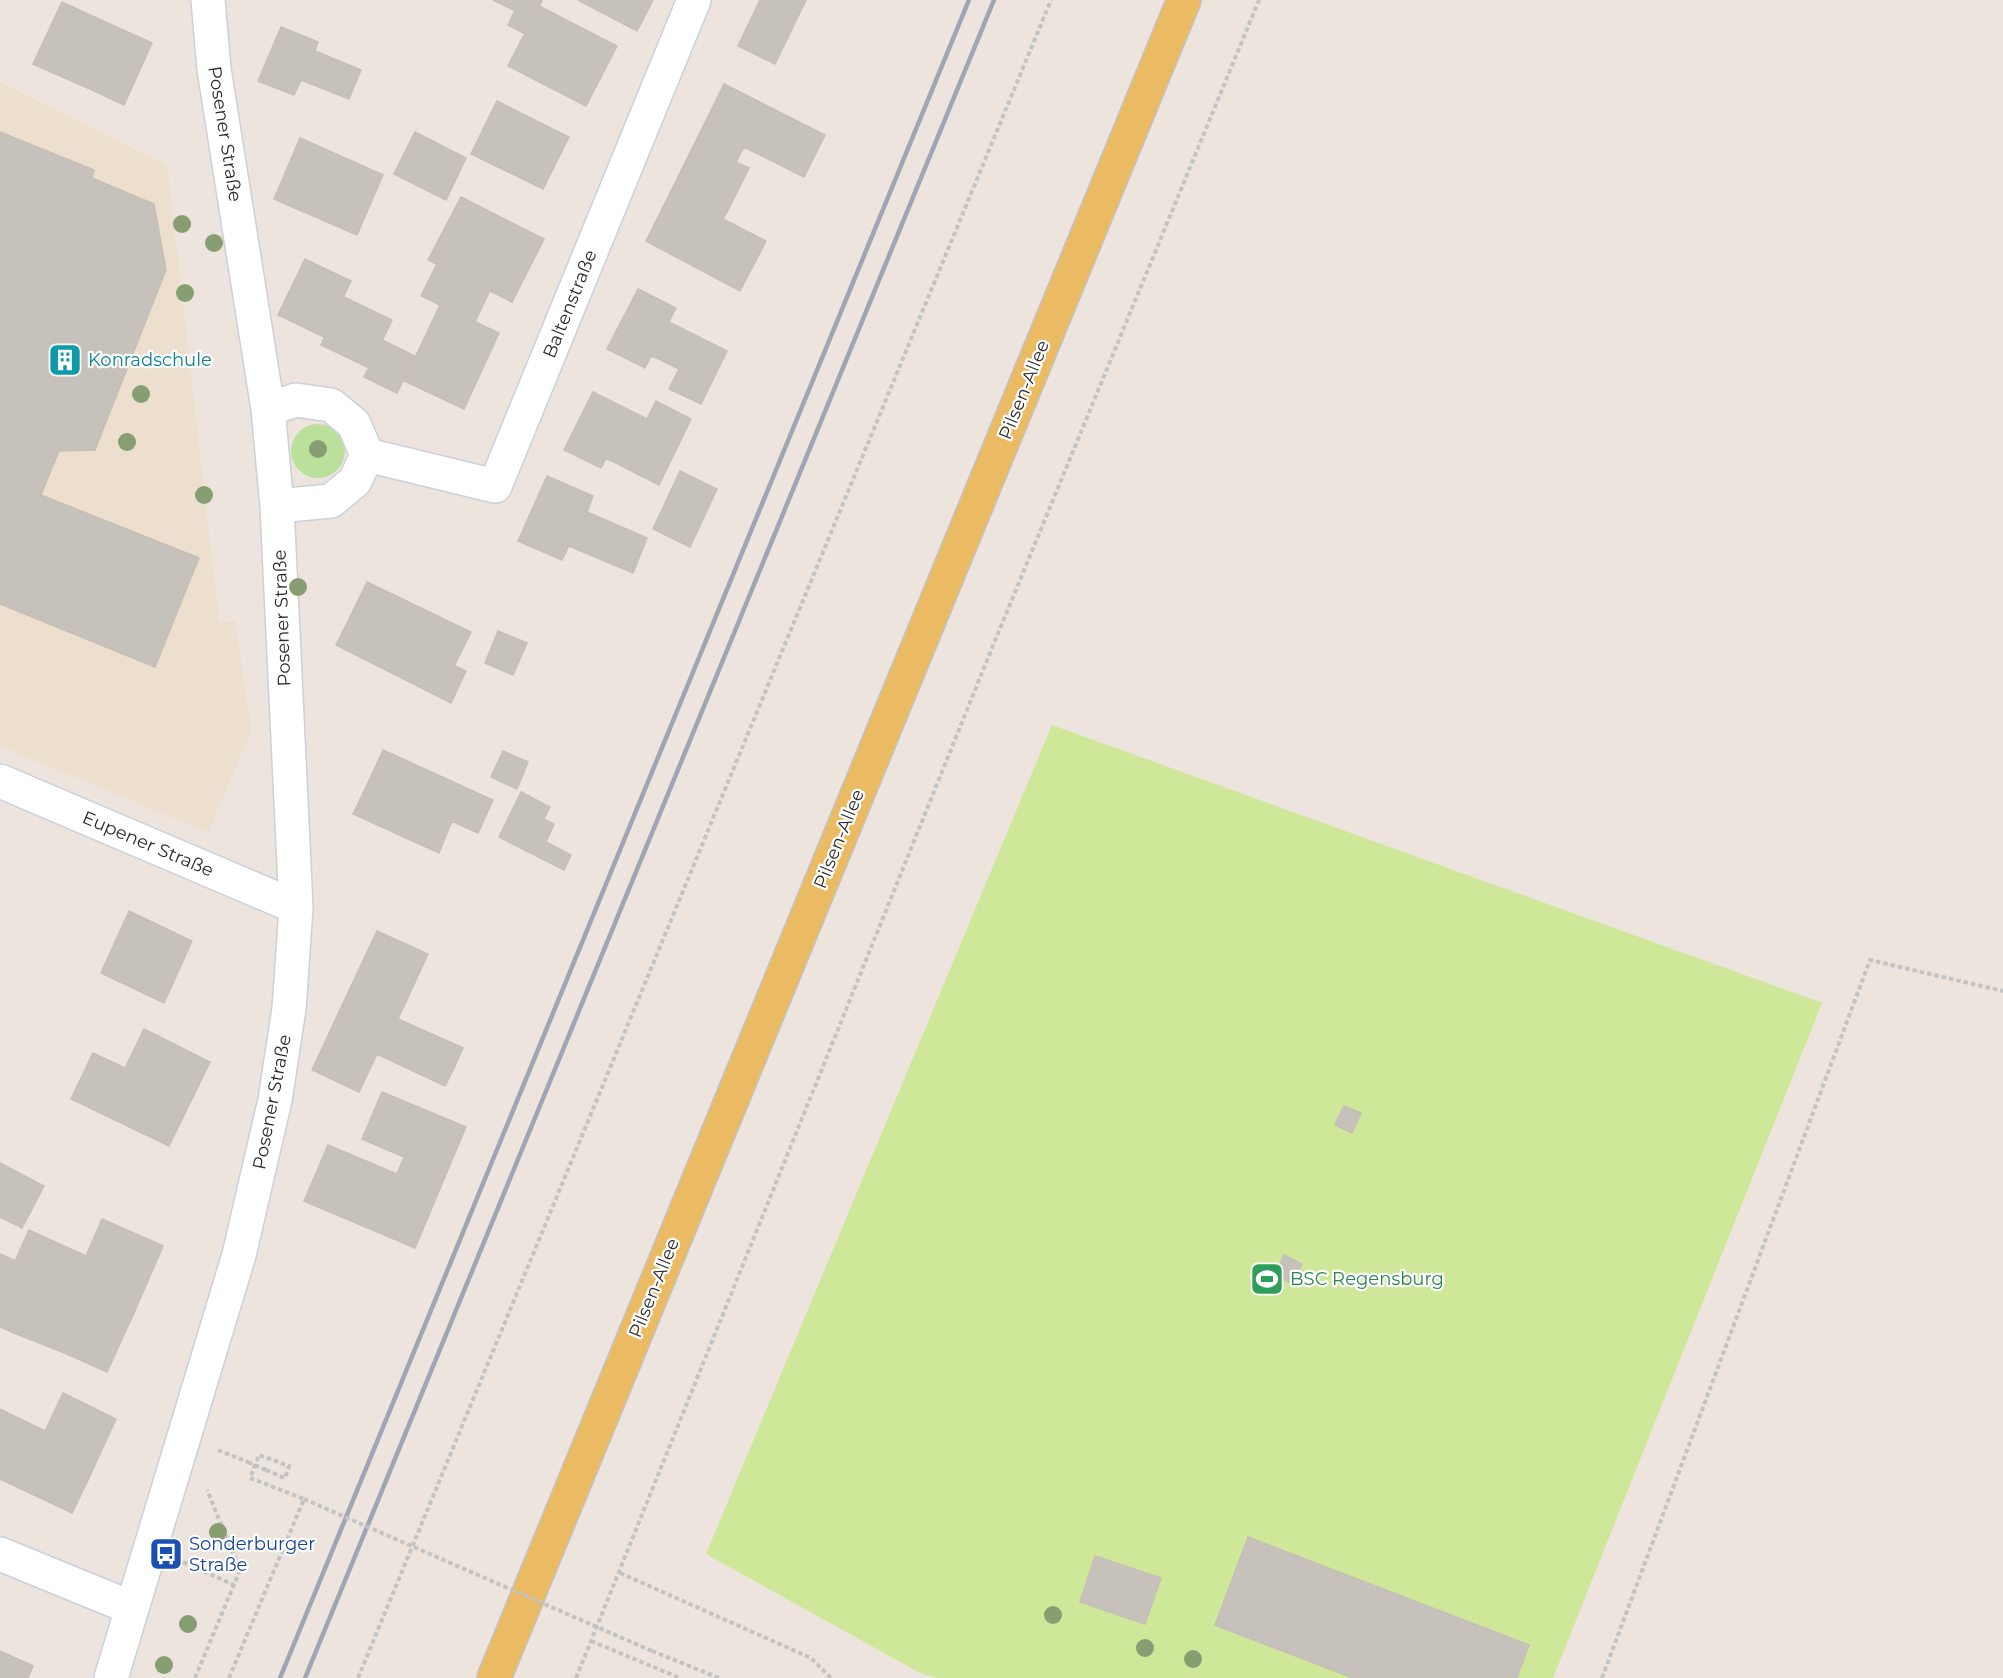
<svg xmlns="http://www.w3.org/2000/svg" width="2003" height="1678" viewBox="0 0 2003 1678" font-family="Montserrat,sans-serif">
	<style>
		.education { fill: #eddfcd }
		.green { fill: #bbe09c }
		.pitch { fill: #cfe798 }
		.building { fill: #c7c1bc; stroke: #c7bfb7; stroke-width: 1.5 }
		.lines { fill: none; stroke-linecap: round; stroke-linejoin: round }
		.street-casing { stroke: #cbd0db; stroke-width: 36 }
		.primary-casing { stroke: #c3c3c3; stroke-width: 36 }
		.path { stroke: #c3c3c3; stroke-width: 4; stroke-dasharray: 4.5 3; stroke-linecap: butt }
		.street { stroke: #fff; stroke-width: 33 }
		.primary { stroke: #ebbb63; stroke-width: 33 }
		.rail { stroke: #a0a5b4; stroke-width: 4.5 }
		.path-bridge { stroke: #c3c3c3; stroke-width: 4; stroke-dasharray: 4.5 3; stroke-linecap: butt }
		.tree { fill: #879e73 }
		.labels { text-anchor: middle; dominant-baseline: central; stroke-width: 4.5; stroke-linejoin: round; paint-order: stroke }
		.street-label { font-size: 18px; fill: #2a2a2a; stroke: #fff }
		.culture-label { font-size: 18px; fill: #0d838f; stroke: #fff; text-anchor: start }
		.leisure-label { font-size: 18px; fill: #27864d; stroke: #fff; text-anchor: start }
		.transit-label { font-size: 18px; fill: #164399; stroke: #fff; text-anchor: start }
	</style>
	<rect width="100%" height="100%" fill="#ece4dd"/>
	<!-- education -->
	<path class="education" d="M 0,82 L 167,165 L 219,622 L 235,621 L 251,731 L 208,832 L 0,746 Z"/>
	<!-- green -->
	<path class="green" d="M291 451a27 27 0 1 1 54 0a27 27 0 1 1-54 0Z"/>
	<!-- pitch -->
	<path class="pitch" d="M 1052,725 L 1822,1003 L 1553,1678 L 936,1678 L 920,1673 L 706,1554 Z"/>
	<!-- building -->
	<path class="building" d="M 493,0 L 540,0 L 542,1 L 525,34 L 508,25 L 515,11 Z
		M 578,0 L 653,0 L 637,31 Z
		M 760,0 L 806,0 L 775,64 L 738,46 Z
		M 62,2 L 112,25 L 83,86 L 33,64 Z
		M 539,6 L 617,46 L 586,106 L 508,66 Z
		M 112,25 L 152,43 L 124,105 L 83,86 Z
		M 281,27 L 318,42 L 315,51 L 361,70 L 349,99 L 301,80 L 294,95 L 258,81 Z
		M 724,84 L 825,135 L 804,177 L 744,147 L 736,162 L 749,168 L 728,210 L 675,183 Z
		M 497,101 L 569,137 L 543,189 L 471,154 Z
		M 0,132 L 94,170 L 92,178 L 154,204 L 166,270 L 95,450 L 59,451 L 41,495 L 199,558 L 155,667 L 0,604 Z
		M 415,132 L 466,158 L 446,200 L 394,174 Z
		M 300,138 L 383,175 L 357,235 L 274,199 Z
		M 675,183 L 728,210 L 723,219 L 766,241 L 740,291 L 646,241 Z
		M 461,197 L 544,239 L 512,302 L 428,260 Z
		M 305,259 L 351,281 L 324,337 L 278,315 Z
		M 437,264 L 490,290 L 475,322 L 421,296 Z
		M 638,289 L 676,308 L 645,368 L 607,349 Z
		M 344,297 L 392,320 L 369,368 L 321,345 Z
		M 440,305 L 499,333 L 464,409 L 404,381 Z
		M 669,322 L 727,351 L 701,404 L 669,389 L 679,369 L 652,356 Z
		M 382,340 L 415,356 L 397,393 L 364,377 Z
		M 593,392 L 647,419 L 656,401 L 691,419 L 659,485 L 606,458 L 601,468 L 564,450 Z
		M 680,471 L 717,489 L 690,547 L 653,529 Z
		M 547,476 L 593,496 L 587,512 L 647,538 L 633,573 L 569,546 L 562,560 L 518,541 Z
		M 367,582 L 471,632 L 454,666 L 351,615 Z
		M 351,615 L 466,671 L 451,703 L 336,645 Z
		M 498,631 L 527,643 L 513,675 L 485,663 Z
		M 383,750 L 493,800 L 478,833 L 368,783 Z
		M 503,751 L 528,762 L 517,789 L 491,777 Z
		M 368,783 L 452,821 L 439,853 L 353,814 Z
		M 521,792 L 550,807 L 544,819 L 554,824 L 546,842 L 571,855 L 564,870 L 499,837 Z
		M 129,911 L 192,941 L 164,1003 L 101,973 Z
		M 377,931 L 428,954 L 398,1019 L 463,1048 L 455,1066 L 339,1012 Z
		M 339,1012 L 455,1066 L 445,1086 L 377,1054 L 359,1092 L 312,1070 Z
		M 144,1029 L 210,1062 L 169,1146 L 71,1099 L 93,1053 L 125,1068 Z
		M 382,1092 L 466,1127 L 415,1248 L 304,1201 L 328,1145 L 397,1174 L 404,1157 L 362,1139 Z
		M 1344,1106 L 1361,1113 L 1352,1133 L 1335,1125 Z
		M 0,1163 L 44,1186 L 22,1228 L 0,1217 Z
		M 102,1219 L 163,1246 L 134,1313 L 15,1261 L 29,1230 L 86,1256 Z
		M 0,1254 L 40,1272 L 14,1333 L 0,1327 Z
		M 1284,1255 L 1302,1264 L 1292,1284 L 1275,1275 Z
		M 40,1272 L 93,1295 L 67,1354 L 14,1333 Z
		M 93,1295 L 134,1313 L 107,1372 L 67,1354 Z
		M 63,1393 L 116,1419 L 88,1480 L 0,1439 L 0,1409 L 45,1431 Z
		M 0,1439 L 88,1480 L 72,1513 L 0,1479 Z
		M 1248,1537 L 1529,1645 L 1517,1678 L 1353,1678 L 1215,1625 Z
		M 1095,1556 L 1161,1578 L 1145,1624 L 1080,1602 Z
		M 0,1651 L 33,1666 L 28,1678 L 0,1678 Z"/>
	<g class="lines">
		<defs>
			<path id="street" d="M 268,409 L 296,400 L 331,405 L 354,424 L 367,455 L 355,481 L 331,501 L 277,506
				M 367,455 L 495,486 L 694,0
				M 0,781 L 296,907
				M 0,1554 L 132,1608
				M 111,1678 L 239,1255 L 275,1100 L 289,1009 L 296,907 L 277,506 L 268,409 L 214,69 L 208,0"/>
			<path id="primary" d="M 494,1678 L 1184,0"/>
		</defs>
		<!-- street casing -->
		<use href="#street" class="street-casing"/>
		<!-- primary casing -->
		<use href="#primary" class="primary-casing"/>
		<!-- path -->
		<path class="path" d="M 218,1450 L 248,1462
			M 183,1562 L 234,1585
			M 620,1573 L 811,1658 L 831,1678
			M 591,1641 L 680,1678
			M 652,1651 L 719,1678
			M 195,1678 L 240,1570 L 207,1490
			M 229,1678 L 304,1499 L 250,1478 L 259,1455 L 289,1466 L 285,1478 L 266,1470
			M 358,1678 L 1051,0
			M 576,1678 L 992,648 L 1259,0
			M 1602,1678 L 1870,960 L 2003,991"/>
		<!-- street -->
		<use href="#street" class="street"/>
		<!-- primary -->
		<use href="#primary" class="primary"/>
		<!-- rail -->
		<path class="rail" d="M 280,1678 L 969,0
			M 305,1678 L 994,0"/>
		<!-- path-bridge -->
		<path class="path-bridge" d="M 248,1462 L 266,1470
			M 304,1499 L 652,1651"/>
	</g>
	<!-- trees -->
	<g class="tree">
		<circle cx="182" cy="224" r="9"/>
		<circle cx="214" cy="243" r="9"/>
		<circle cx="185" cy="293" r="9"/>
		<circle cx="141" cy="394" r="9"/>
		<circle cx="127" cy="442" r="9"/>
		<circle cx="318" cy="449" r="9"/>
		<circle cx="204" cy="495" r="9"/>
		<circle cx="298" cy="587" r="9"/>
		<circle cx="218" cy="1532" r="9"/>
		<circle cx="1053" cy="1615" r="9"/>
		<circle cx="188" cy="1624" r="9"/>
		<circle cx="1145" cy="1648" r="9"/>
		<circle cx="1193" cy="1659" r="9"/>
		<circle cx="164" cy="1665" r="9"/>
	</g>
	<!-- icons -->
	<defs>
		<symbol id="building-square" viewBox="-11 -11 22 22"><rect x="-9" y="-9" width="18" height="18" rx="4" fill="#0f9aa8" stroke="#fff"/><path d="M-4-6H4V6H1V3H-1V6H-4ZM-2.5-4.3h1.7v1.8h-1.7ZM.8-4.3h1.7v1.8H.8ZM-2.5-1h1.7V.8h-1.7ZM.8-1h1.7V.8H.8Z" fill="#fff"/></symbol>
		<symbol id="stadium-square" viewBox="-11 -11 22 22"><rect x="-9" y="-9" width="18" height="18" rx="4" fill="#2e9e5b" stroke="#fff"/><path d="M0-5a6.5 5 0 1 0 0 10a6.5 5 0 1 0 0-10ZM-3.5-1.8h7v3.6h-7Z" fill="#fff"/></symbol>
		<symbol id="bus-square" viewBox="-11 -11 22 22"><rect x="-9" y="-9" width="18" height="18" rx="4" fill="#1a4fb4" stroke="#fff"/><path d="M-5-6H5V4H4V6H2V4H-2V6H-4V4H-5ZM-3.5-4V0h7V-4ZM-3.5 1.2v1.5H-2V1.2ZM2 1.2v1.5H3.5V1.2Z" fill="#fff"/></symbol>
	</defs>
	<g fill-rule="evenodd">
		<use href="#building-square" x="46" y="341" width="38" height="38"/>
		<use href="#stadium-square" x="1248" y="1260" width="38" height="38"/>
		<use href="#bus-square" x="147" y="1535" width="38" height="38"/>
	</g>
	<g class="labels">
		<!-- street labels -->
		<g class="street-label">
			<text transform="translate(225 134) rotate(81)">Posener Straße</text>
			<text transform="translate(570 304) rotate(-68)">Baltenstraße</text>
			<text transform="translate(1024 390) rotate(-68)">Pilsen-Allee</text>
			<text transform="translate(282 618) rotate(-92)">Posener Straße</text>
			<text transform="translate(839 839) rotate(-68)">Pilsen-Allee</text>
			<text transform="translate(148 844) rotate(23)">Eupener Straße</text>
			<text transform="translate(272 1102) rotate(-79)">Posener Straße</text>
			<text transform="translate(654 1288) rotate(-68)">Pilsen-Allee</text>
		</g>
		<!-- culture labels -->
		<g class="culture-label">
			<text x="88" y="360">Konradschule</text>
		</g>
		<!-- leisure labels -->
		<g class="leisure-label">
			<text x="1290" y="1279">BSC Regensburg</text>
		</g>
		<!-- transit labels -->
		<g class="transit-label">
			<text x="189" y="1544">Sonderburger<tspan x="189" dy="21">Straße</tspan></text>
		</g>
	</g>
</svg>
